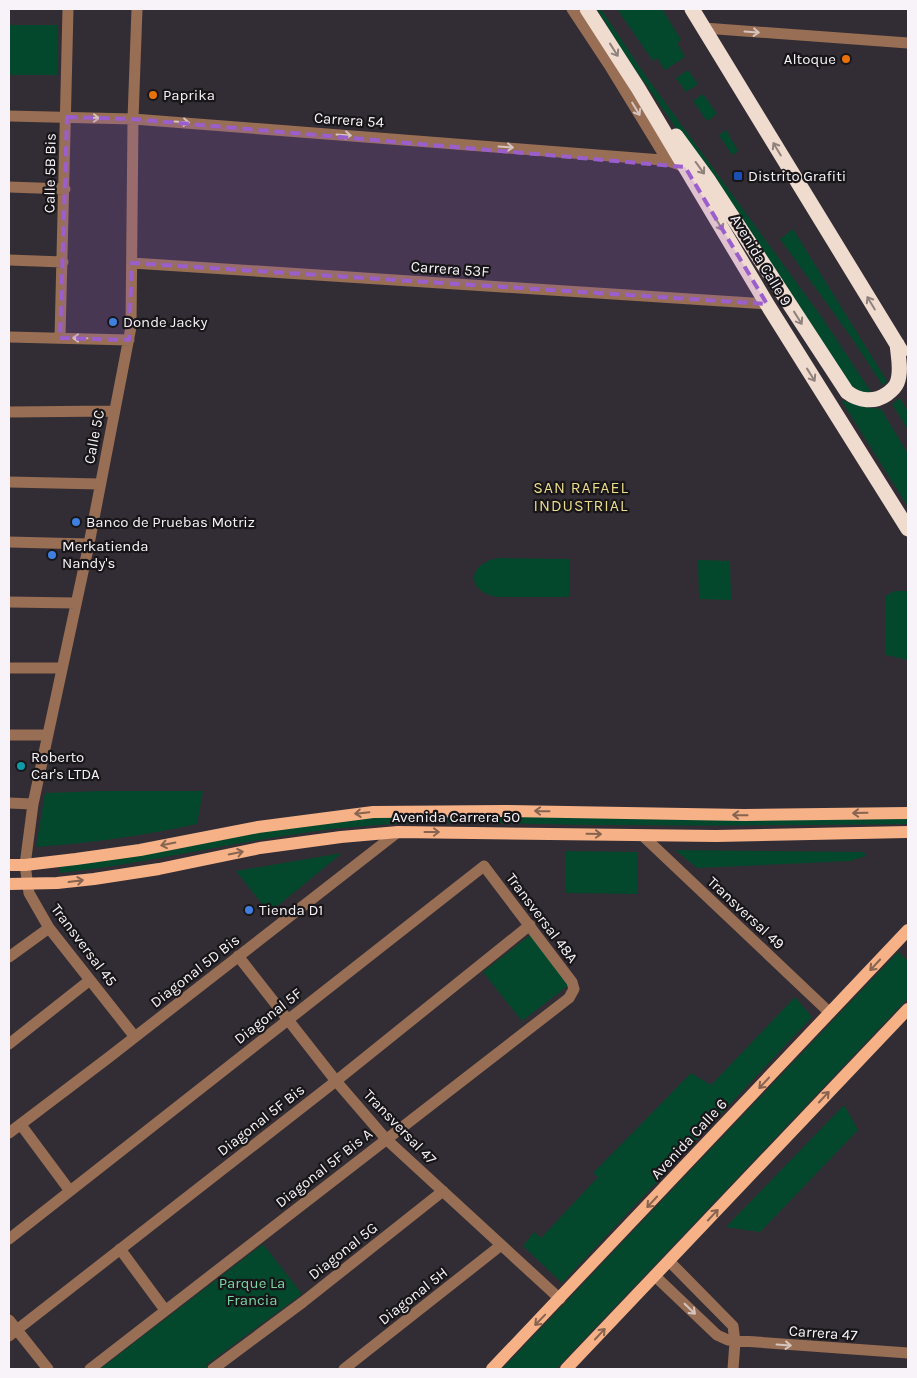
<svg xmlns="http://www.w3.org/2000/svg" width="917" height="1378" viewBox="0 0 917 1378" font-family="Karla,sans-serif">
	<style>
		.green { fill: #03482c }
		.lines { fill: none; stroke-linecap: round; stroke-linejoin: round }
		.minor { stroke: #986e55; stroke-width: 11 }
		.major { stroke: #f6b187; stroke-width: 12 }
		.highway { stroke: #f0dbcf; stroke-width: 15 }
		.oneway { stroke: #d6c4bf }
		.oneway2 { stroke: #8f827d }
		.oneway3 { stroke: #876450 }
		.marked { fill: #9a5ecd; fill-opacity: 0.2; stroke: #9a5ecd; stroke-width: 4; stroke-dasharray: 10 6; stroke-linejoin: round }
		.food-dot { fill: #e8710a; stroke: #181619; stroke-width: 2 }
		.transit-dot { fill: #1a4fb4; stroke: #181619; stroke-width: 2 }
		.shop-dot { fill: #3f7fe0; stroke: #181619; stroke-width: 2 }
		.culture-dot { fill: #0f9aa8; stroke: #181619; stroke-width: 2 }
		.labels { text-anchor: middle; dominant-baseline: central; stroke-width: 4.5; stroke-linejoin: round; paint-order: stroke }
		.poi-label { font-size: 15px; fill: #f7f3f8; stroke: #181619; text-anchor: start }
		.street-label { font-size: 15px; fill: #f7f3f8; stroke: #181619 }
		.park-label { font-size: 15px; fill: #7ad6a5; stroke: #181619 }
		.neighbourhood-label { font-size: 16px; letter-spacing: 1px; fill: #eadb8d; stroke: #181619 }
	</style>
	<rect width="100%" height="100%" fill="#322d34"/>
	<!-- green -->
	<path class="green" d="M 597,9 L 601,9 L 643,72 L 823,319 L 873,395 L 855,390 L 846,381 L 723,195 L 623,52 Z
		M 617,9 L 662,9 L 681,40 L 677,43 L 685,57 L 665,70 L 657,58 L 653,61 Z
		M 9,25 L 57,25 L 57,75 L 9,75 Z
		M 688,70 L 698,84 L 686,92 L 676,78 Z
		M 703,94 L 717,114 L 707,121 L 693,101 Z
		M 726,130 L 738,151 L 732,155 L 719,135 Z
		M 793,229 L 887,381 L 883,386 L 851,337 L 780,239 Z
		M 900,398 L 908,412 L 908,430 L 892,404 Z
		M 841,400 L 863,407 L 881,409 L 908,454 L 908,507 Z
		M 499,558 L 569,559 L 569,597 L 497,597 C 465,591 467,563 499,558 Z
		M 698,560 L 730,561 L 731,600 L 699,599 Z
		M 895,591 L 908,591 L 908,660 L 886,655 L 885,596 Z
		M 101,791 L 203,791 L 197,824 C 143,836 90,843 36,847 L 45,793 Z
		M 377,817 L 908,817 L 908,824 C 803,825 697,826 591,825 C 520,824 448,820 377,825 C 270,832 167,861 60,873 L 59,867 L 317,822 Z
		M 675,850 L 864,852 L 866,856 L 850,861 L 697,868 Z
		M 566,851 L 637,852 L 637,894 L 566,893 Z
		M 342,853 L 269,913 L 236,871 Z
		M 530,935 L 569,985 L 522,1021 L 483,972 Z
		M 898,952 L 908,961 L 908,998 L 556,1369 L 502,1369 Z
		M 795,997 L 812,1017 L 562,1283 L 523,1246 L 534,1232 L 541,1238 L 598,1177 L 593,1173 L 691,1073 L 711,1085 Z
		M 844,1105 L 858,1130 L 760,1232 L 726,1227 Z
		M 263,1244 L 302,1294 L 206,1365 L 208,1369 L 100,1369 Z"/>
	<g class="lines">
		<!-- minor -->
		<path class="minor" d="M 572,9 L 609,65 L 667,160
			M 704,28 L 908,43
			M 9,116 L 133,119 L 662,160 L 672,162 L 685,167
			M 9,187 L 65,189
			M 9,260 L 63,262
			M 132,263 L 767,304
			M 9,337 L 129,340
			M 60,338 L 68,9
			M 9,412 L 114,411
			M 9,482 L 100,484
			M 9,542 L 89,544
			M 9,602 L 76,603
			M 9,668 L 62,668
			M 9,735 L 48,735
			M 9,803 L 33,804
			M 642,835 L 830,1013
			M 238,956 L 336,1081 L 386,1139 L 560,1299
			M 9,957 L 49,928
			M 135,1037 L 49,928 L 29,893 L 25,865 L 33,804 L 89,544 L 131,327 L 133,119 L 137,9
			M 9,1044 L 90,980
			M 21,1125 L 70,1191
			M 9,1133 L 108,1058 L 398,832
			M 9,1239 L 484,866 L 572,982 L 574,989 L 569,998 L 90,1369
			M 120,1249 L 165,1310
			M 669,1261 L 733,1326 L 735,1342 L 733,1369
			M 655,1276 L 717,1335 L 728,1340 L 908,1353
			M 9,1320 L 48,1369
			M 9,1336 L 336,1081 L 530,925
			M 213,1369 L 303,1302 L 443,1191
			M 344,1369 L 500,1246"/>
		<!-- major -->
		<path class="major" d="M 9,865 L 25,865 L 76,859 L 140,850 L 258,827 L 373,812 L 504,811 L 744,815 L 908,813
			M 9,884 L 57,883 L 94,879 L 159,869 L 260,848 L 341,837 L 398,832 L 716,836 L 908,832
			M 492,1369 L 908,930
			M 566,1369 L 908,1009"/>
		<!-- highway -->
		<path class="highway" d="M 587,9 L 638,88 L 767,304 L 908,529
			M 692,9 L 901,351
			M 676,136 L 709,181 L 847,392 C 859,401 874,403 887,394 C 891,391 895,388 897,383 C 902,371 898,356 897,344"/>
	</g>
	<!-- one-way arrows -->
	<defs><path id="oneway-shaft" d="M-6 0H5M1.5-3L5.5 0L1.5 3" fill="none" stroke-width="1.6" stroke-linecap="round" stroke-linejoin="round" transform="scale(1.25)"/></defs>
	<g class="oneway">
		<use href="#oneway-shaft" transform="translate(752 32) rotate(4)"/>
		<use href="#oneway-shaft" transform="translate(636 109) rotate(59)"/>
		<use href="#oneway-shaft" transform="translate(92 118) rotate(1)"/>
		<use href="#oneway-shaft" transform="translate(182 122) rotate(4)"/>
		<use href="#oneway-shaft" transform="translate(344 135) rotate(4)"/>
		<use href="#oneway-shaft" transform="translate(506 147) rotate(4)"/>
		<use href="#oneway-shaft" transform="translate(80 338) rotate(-179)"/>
		<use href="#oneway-shaft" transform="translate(690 1309) rotate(44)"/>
		<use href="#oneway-shaft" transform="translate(784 1345) rotate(4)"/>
	</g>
	<g class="oneway2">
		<use href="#oneway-shaft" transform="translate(614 50) rotate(58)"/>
		<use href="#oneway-shaft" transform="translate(777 149) rotate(-121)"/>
		<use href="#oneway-shaft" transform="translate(700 168) rotate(54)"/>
		<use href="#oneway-shaft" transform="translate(719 224) rotate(59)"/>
		<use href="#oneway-shaft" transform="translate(871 303) rotate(-121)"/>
		<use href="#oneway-shaft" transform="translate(798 318) rotate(58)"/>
		<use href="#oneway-shaft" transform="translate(811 375) rotate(58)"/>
	</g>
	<g class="oneway3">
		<use href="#oneway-shaft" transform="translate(542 811) rotate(-179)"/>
		<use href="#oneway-shaft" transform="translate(362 813) rotate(174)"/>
		<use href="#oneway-shaft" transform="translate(860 813) rotate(179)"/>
		<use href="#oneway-shaft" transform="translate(740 815) rotate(-179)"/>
		<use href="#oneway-shaft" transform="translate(432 832)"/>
		<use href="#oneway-shaft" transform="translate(594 834) rotate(1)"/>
		<use href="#oneway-shaft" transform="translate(168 844) rotate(169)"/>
		<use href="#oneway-shaft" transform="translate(236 853) rotate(-11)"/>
		<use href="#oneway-shaft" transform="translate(76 881) rotate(-7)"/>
		<use href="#oneway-shaft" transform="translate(875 965) rotate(133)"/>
		<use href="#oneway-shaft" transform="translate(764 1083) rotate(133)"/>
		<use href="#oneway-shaft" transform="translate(824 1097) rotate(-47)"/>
		<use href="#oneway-shaft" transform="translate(652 1202) rotate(133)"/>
		<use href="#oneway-shaft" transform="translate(713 1215) rotate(-47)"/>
		<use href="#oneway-shaft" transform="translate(540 1320) rotate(134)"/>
		<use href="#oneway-shaft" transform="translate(600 1334) rotate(-47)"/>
	</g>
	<!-- marked area -->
	<path class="marked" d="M 67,117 L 133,119 L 685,167 L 767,304 L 132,263 L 129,340 L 60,338 Z"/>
	<!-- markers -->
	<g class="food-dot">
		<circle cx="846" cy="59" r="5"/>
		<circle cx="153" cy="95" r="5"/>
	</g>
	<rect class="transit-dot" x="733" y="171" width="10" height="10" rx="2.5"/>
	<g class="shop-dot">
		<circle cx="113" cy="322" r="5"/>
		<circle cx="76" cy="522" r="5"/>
		<circle cx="52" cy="555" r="5"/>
		<circle cx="249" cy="910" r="5"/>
	</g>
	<circle class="culture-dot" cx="21" cy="766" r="5"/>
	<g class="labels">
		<!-- poi labels -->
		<g class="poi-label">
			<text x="836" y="59" text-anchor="end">Altoque</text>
			<text x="163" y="95">Paprika</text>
			<text x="748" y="176">Distrito Grafiti</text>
			<text x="123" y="322">Donde Jacky</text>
			<text x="86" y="522">Banco de Pruebas Motriz</text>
			<text x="62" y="546">Merkatienda<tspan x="62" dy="17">Nandy's</tspan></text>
			<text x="31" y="757">Roberto<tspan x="31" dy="17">Car's LTDA</tspan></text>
			<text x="259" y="910">Tienda D1</text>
		</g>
		<!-- street labels -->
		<g class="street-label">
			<text transform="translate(349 120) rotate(4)">Carrera 54</text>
			<text transform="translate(50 173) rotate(-89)">Calle 5B Bis</text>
			<text transform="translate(761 260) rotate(59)">Avenida Calle 9</text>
			<text transform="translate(450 269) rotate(4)">Carrera 53F</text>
			<text transform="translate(94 437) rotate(-79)">Calle 5C</text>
			<text x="456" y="817">Avenida Carrera 50</text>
			<text transform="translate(746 913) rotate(43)">Transversal 49</text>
			<text transform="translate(542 918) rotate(53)">Transversal 48A</text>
			<text transform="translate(84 945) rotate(53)">Transversal 45</text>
			<text transform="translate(195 971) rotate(-38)">Diagonal 5D Bis</text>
			<text transform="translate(268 1016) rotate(-38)">Diagonal 5F</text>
			<text transform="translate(261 1120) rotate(-38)">Diagonal 5F Bis</text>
			<text transform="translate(400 1127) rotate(46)">Transversal 47</text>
			<text transform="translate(689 1139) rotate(-47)">Avenida Calle 6</text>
			<text transform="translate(324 1168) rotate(-38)">Diagonal 5F Bis A</text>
			<text transform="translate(343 1251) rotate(-38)">Diagonal 5G</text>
			<text transform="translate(413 1296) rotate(-38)">Diagonal 5H</text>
			<text transform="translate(823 1333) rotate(4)">Carrera 47</text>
		</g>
		<!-- park labels -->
		<g class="park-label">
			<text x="252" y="1283">Parque La<tspan x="252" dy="17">Francia</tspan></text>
		</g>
		<!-- neighbourhood labels -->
		<g class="neighbourhood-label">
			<text x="581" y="487">SAN RAFAEL<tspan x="581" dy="18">INDUSTRIAL</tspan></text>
		</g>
	</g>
	<!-- border -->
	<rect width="917" height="1378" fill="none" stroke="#f7f3f8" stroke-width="20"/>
</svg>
